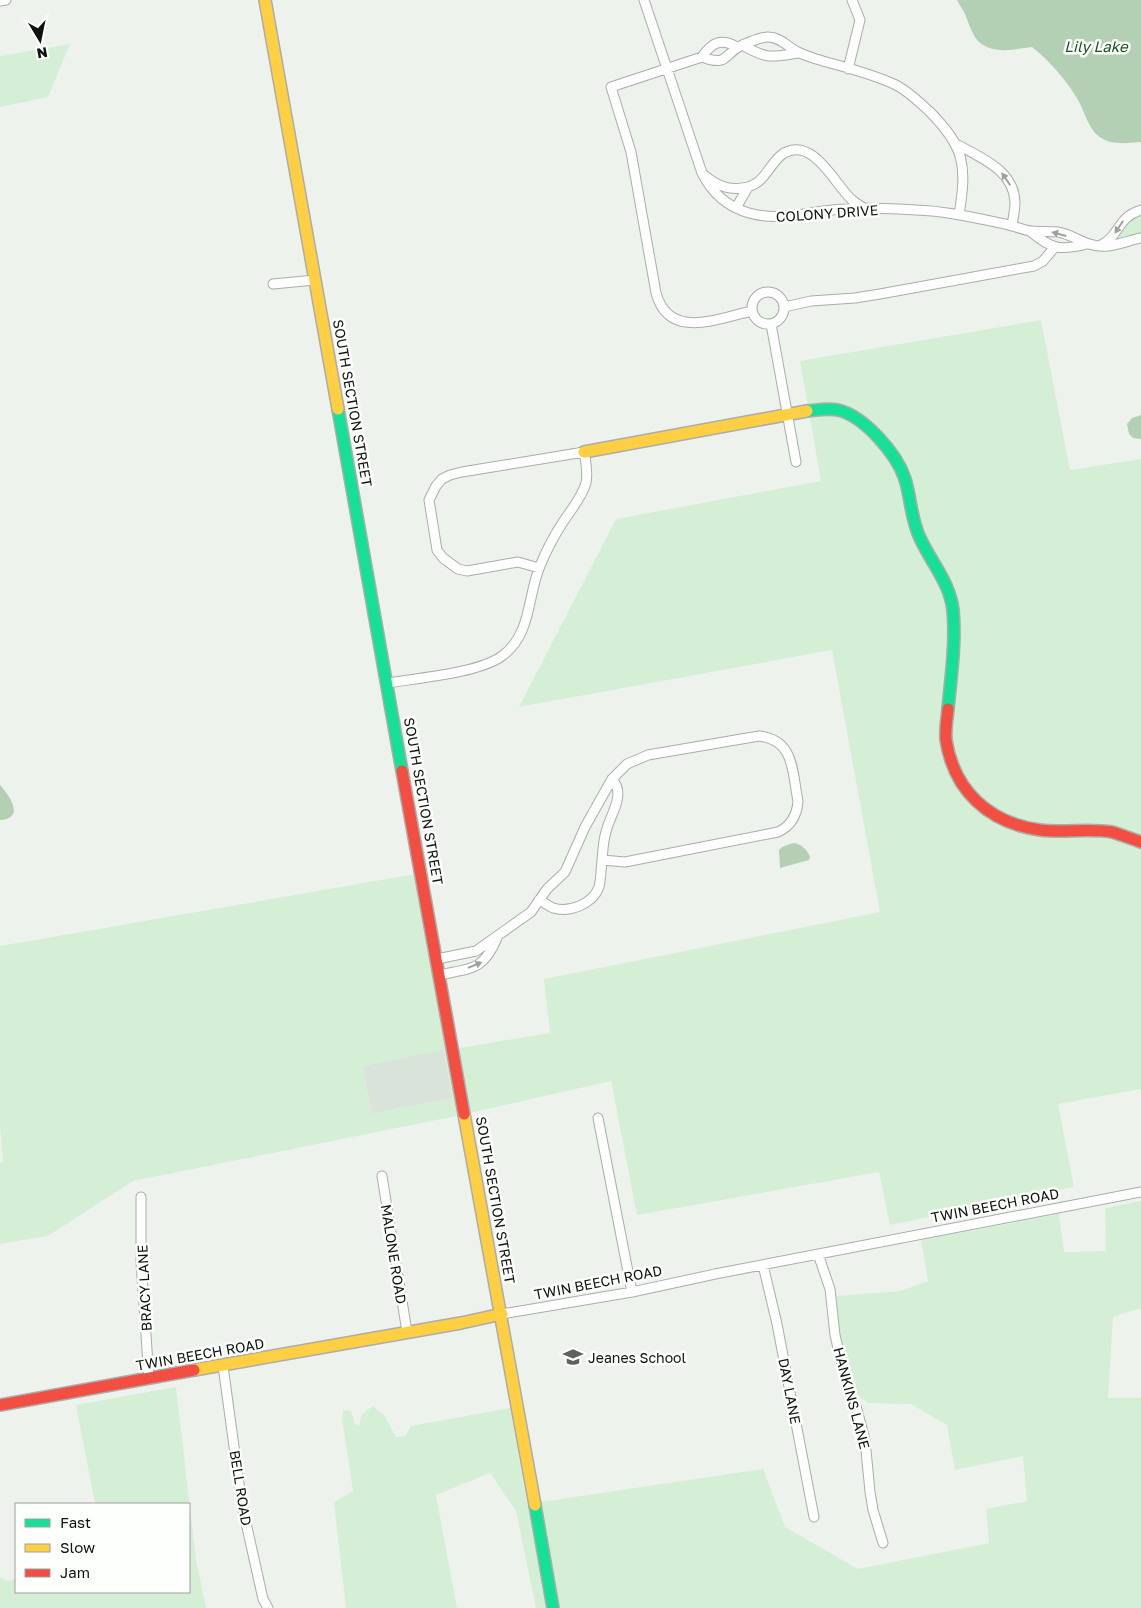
<svg xmlns="http://www.w3.org/2000/svg" width="1141" height="1608" viewBox="0 0 1141 1608" font-family="'Golos Text',sans-serif">
	<style>
		.built { fill: #dae3da }
		.green { fill: #d5efd6; fill-rule: evenodd }
		.water { fill: #b3d0b4 }
		.lines { fill: none; stroke-linecap: round; stroke-linejoin: round }
		.street-casing { stroke: #aaadaa; stroke-width: 11 }
		.fast-casing { stroke: #aaadaa; stroke-width: 14 }
		.slow-casing { stroke: #aaadaa; stroke-width: 14 }
		.jam-casing { stroke: #aaadaa; stroke-width: 14 }
		.street { stroke: #fcfdfc; stroke-width: 9 }
		.fast { stroke: #16e098; stroke-width: 11 }
		.slow { stroke: #ffcf43; stroke-width: 11 }
		.jam { stroke: #f24e42; stroke-width: 11 }
		.oneway { fill: #9e9f9e }
		.labels { text-anchor: middle; dominant-baseline: central; stroke-width: 5; stroke-linejoin: round; paint-order: stroke }
		.street-label { font-size: 14px; fill: #101210; stroke: #fdfffd }
		.poi-label { font-size: 14px; fill: #101210; stroke: #fdfffd; text-anchor: start }
		.water-label { font-size: 15px; font-style: italic; fill: #19521f; stroke: #fdfffd }
	</style>
	<rect width="100%" height="100%" fill="#edf2ed"/>
	<!-- built -->
	<path class="built" d="M 443,1049 L 453,1098 L 371,1114 L 363,1066 Z"/>
	<!-- green -->
	<path class="green" d="M 70,44 L 48,97 L 0,107 L 0,56 Z
		M 1141,213 L 1141,235 L 1114,241 L 1123,224 Z
		M 1041,320 L 1070,470 L 1141,459 L 1141,1089 L 1058,1104 L 1074,1187 L 890,1225 L 879,1172 L 637,1215 L 611,1081 L 456,1116 L 133,1181 L 48,1236 L 0,1244 L 0,1163 L 3,1162 L 0,1126 L 0,946 L 427,872 L 459,1048 L 550,1033 L 544,979 L 880,912 L 832,650 L 519,707 L 616,519 L 821,481 L 800,361 ZM 443,1050 L 453,1098 L 371,1114 L 363,1066 Z
		M 1141,1201 L 1141,1308 L 1113,1317 L 1108,1398 L 1141,1398 L 1141,1608 L 536,1608 L 516,1511 L 490,1473 L 436,1495 L 457,1608 L 346,1608 L 334,1502 L 353,1491 L 342,1419 L 343,1410 L 351,1411 L 355,1424 L 359,1426 L 362,1414 L 373,1406 L 384,1415 L 396,1437 L 405,1436 L 411,1426 L 510,1408 L 527,1504 L 763,1469 L 785,1527 L 858,1569 L 989,1543 L 986,1509 L 1027,1501 L 1023,1456 L 955,1470 L 947,1425 L 911,1404 L 868,1403 L 854,1392 L 840,1333 L 836,1296 L 901,1291 L 928,1281 L 921,1240 L 1059,1214 L 1064,1252 L 1106,1251 L 1105,1208 Z
		M 176,1387 L 196,1560 L 206,1608 L 0,1608 L 0,1577 L 8,1581 L 16,1579 L 16,1592 L 189,1592 L 189,1504 L 95,1504 L 76,1405 Z"/>
	<!-- water -->
	<path class="water" d="M 957,0 L 1141,0 L 1141,142 C 1129,143 1113,145 1103,139 C 1089,132 1085,112 1078,100 C 1067,81 1050,61 1032,47 C 1022,48 1011,51 1001,50 C 975,48 973,34 965,14 C 963,9 959,5 957,0 Z
		M 1141,415 L 1141,439 L 1133,438 L 1129,434 L 1127,424 L 1132,418 Z
		M 0,785 C 9,795 26,818 0,820 Z
		M 793,843 C 800,843 808,850 810,857 L 809,860 L 780,868 L 779,850 L 782,847 Z"/>
	<g class="lines">
		<defs>
			<path id="street" d="M 644,0 L 702,173 C 712,193 728,207 749,213 C 777,221 804,213 832,210 C 860,207 888,208 916,210 C 946,211 976,218 1005,224 C 1014,226 1023,230 1031,231 C 1040,232 1049,231 1058,232 C 1076,235 1085,248 1108,246 C 1119,245 1130,240 1141,238
				M 0,1 L 6,0
				M 737,47 C 721,38 712,42 702,57 C 729,67 723,54 742,45
				M 799,53 C 770,57 769,60 742,45 C 751,42 759,37 768,37 C 780,37 788,47 798,52 C 804,55 810,57 816,59 C 843,67 871,73 896,85 C 908,91 919,102 929,111 C 965,147 967,165 959,215
				M 702,57 L 611,87 L 631,152 L 656,293 C 669,341 718,318 752,311
				M 848,69 L 860,20 L 852,0
				M 958,145 C 982,158 1014,171 1015,202 C 1015,210 1013,218 1012,226
				M 704,175 C 718,187 731,191 748,187 L 736,208
				M 748,187 C 751,186 755,184 758,182 C 768,174 773,160 784,153 C 813,137 834,183 851,199 C 855,203 859,205 864,208
				M 1030,231 C 1051,249 1060,251 1087,244
				M 1101,245 C 1120,236 1117,217 1141,210
				M 273,284 L 315,280
				M752 308a16 16 0 1 1 32 0a16 16 0 1 1-32 0Z
				M 784,307 L 811,301 L 855,298 L 880,294 L 1034,266 L 1043,261 L 1054,248
				M 771,324 L 796,462
				M 388,683 C 418,678 479,673 502,656 C 532,634 527,597 540,566 C 546,551 554,536 563,522 C 571,510 582,497 586,483 C 588,473 586,462 584,452 L 462,472 L 450,475 L 442,479 L 436,486 L 429,500 L 437,550 L 443,558 L 458,569 L 467,571 L 518,562 L 539,568
				M 539,900 C 544,902 548,906 553,908 C 569,913 593,904 599,887 C 601,879 601,869 602,860
				M 437,959 L 476,951 L 531,912 L 547,889 L 565,872 L 585,827 L 612,779 L 627,764 L 648,755 L 759,736 C 795,740 792,772 798,801 C 797,815 791,826 778,832 L 625,862 L 602,860 C 603,851 603,841 606,832 C 609,816 627,795 612,779
				M 439,975 C 472,968 483,971 497,938
				M 598,1118 L 632,1292
				M 382,1176 L 407,1332
				M 141,1197 L 141,1262 L 149,1379
				M 818,1254 L 830,1289 L 835,1335 L 841,1361 L 847,1378 L 848,1391 L 856,1406 L 865,1440 L 870,1492 L 873,1510 L 883,1543
				M 763,1265 L 777,1324 L 814,1517
				M 502,1314 L 632,1292 L 715,1274 L 1141,1192
				M 223,1366 L 242,1505 L 263,1599 L 268,1608"/>
			<path id="fast" d="M 338,409 L 402,771
				M 807,411 C 817,410 828,408 838,410 C 864,416 897,454 905,479 C 911,498 911,520 920,538 C 931,562 950,583 953,610 C 956,643 951,677 948,709
				M 535,1505 L 553,1608"/>
			<path id="slow" d="M 265,0 L 338,409
				M 584,452 L 807,411
				M 464,1114 L 535,1505
				M 194,1370 L 461,1323 L 502,1314"/>
			<path id="jam" d="M 948,709 C 947,719 945,730 946,740 C 954,791 989,823 1040,830 C 1062,833 1091,828 1112,832 C 1122,835 1132,839 1141,842
				M 402,771 L 464,1114
				M 0,1405 L 194,1370"/>
		</defs>
		<!-- street casing -->
		<use href="#street" class="street-casing"/>
		<!-- fast casing -->
		<use href="#fast" class="fast-casing"/>
		<!-- slow casing -->
		<use href="#slow" class="slow-casing"/>
		<!-- jam casing -->
		<use href="#jam" class="jam-casing"/>
		<!-- street -->
		<use href="#street" class="street"/>
		<!-- fast -->
		<use href="#fast" class="fast"/>
		<!-- slow -->
		<use href="#slow" class="slow"/>
		<!-- jam -->
		<use href="#jam" class="jam"/>
	</g>
	<!-- one-way arrows -->
	<defs><path id="oneway-solid" d="M-6-.8H1V-3.2L6.5 0L1 3.2V.8H-6Z" transform="scale(1.25)"/></defs>
	<g class="oneway">
		<use href="#oneway-solid" transform="translate(1006 179) rotate(-124)"/>
		<use href="#oneway-solid" transform="translate(1119 227) rotate(124)"/>
		<use href="#oneway-solid" transform="translate(1059 234) rotate(-165)"/>
		<use href="#oneway-solid" transform="translate(475 965) rotate(-22)"/>
	</g>
	<!-- icons -->
	<defs>
		<symbol id="school-bare" viewBox="-9 -9 18 18"><path d="M0-5L7-2L0 1L-7-2ZM-4 1L0 2.5L4 1V4Q0 6-4 4Z" fill="#5d605d" stroke="#fdfffd" stroke-width="2.5" paint-order="stroke"/></symbol>
	</defs>
	<g fill-rule="evenodd">
		<use href="#school-bare" x="559" y="1343" width="28" height="28"/>
	</g>
	<g class="labels">
		<!-- street labels -->
		<g class="street-label">
			<text transform="translate(827 213) rotate(-4)">COLONY DRIVE</text>
			<text transform="translate(353 403) rotate(80)">SOUTH SECTION STREET</text>
			<text transform="translate(424 801) rotate(80)">SOUTH SECTION STREET</text>
			<text transform="translate(496 1200) rotate(80)">SOUTH SECTION STREET</text>
			<text transform="translate(995 1205) rotate(-11)">TWIN BEECH ROAD</text>
			<text transform="translate(394 1254) rotate(81)">MALONE ROAD</text>
			<text transform="translate(598 1282) rotate(-11)">TWIN BEECH ROAD</text>
			<text transform="translate(144 1288) rotate(-93)">BRACY LANE</text>
			<text transform="translate(200 1354) rotate(-10)">TWIN BEECH ROAD</text>
			<text transform="translate(790 1391) rotate(79)">DAY LANE</text>
			<text transform="translate(852 1398) rotate(75)">HANKINS LANE</text>
			<text transform="translate(241 1488) rotate(81)">BELL ROAD</text>
		</g>
		<!-- poi labels -->
		<g class="poi-label">
			<text x="588" y="1357">Jeanes School</text>
		</g>
		<!-- water labels -->
		<g class="water-label">
			<text x="1096" y="46">Lily Lake</text>
		</g>
	</g>
	<!-- legend -->
	<rect x="15" y="1503" width="175" height="90" fill="#fdfffd" stroke="#9ea09e"/>
	<rect x="25" y="1519" width="25" height="8" fill="#16e098" stroke="#9ea09e"/>
	<text x="60" y="1528" font-size="15" fill="#101210">Fast</text>
	<rect x="25" y="1544" width="25" height="8" fill="#ffcf43" stroke="#9ea09e"/>
	<text x="60" y="1553" font-size="15" fill="#101210">Slow</text>
	<rect x="25" y="1569" width="25" height="8" fill="#f24e42" stroke="#9ea09e"/>
	<text x="60" y="1578" font-size="15" fill="#101210">Jam</text>
	<!-- north arrow -->
	<g transform="translate(40 40) rotate(170)" stroke="#fdfffd" stroke-width="4" paint-order="stroke">
	<path d="M0-4L9 19L0 12L-9 19Z" fill="#101210"/>
	<text y="-8" font-size="14" font-weight="bold" text-anchor="middle" fill="#101210">N</text>
	</g>
</svg>
